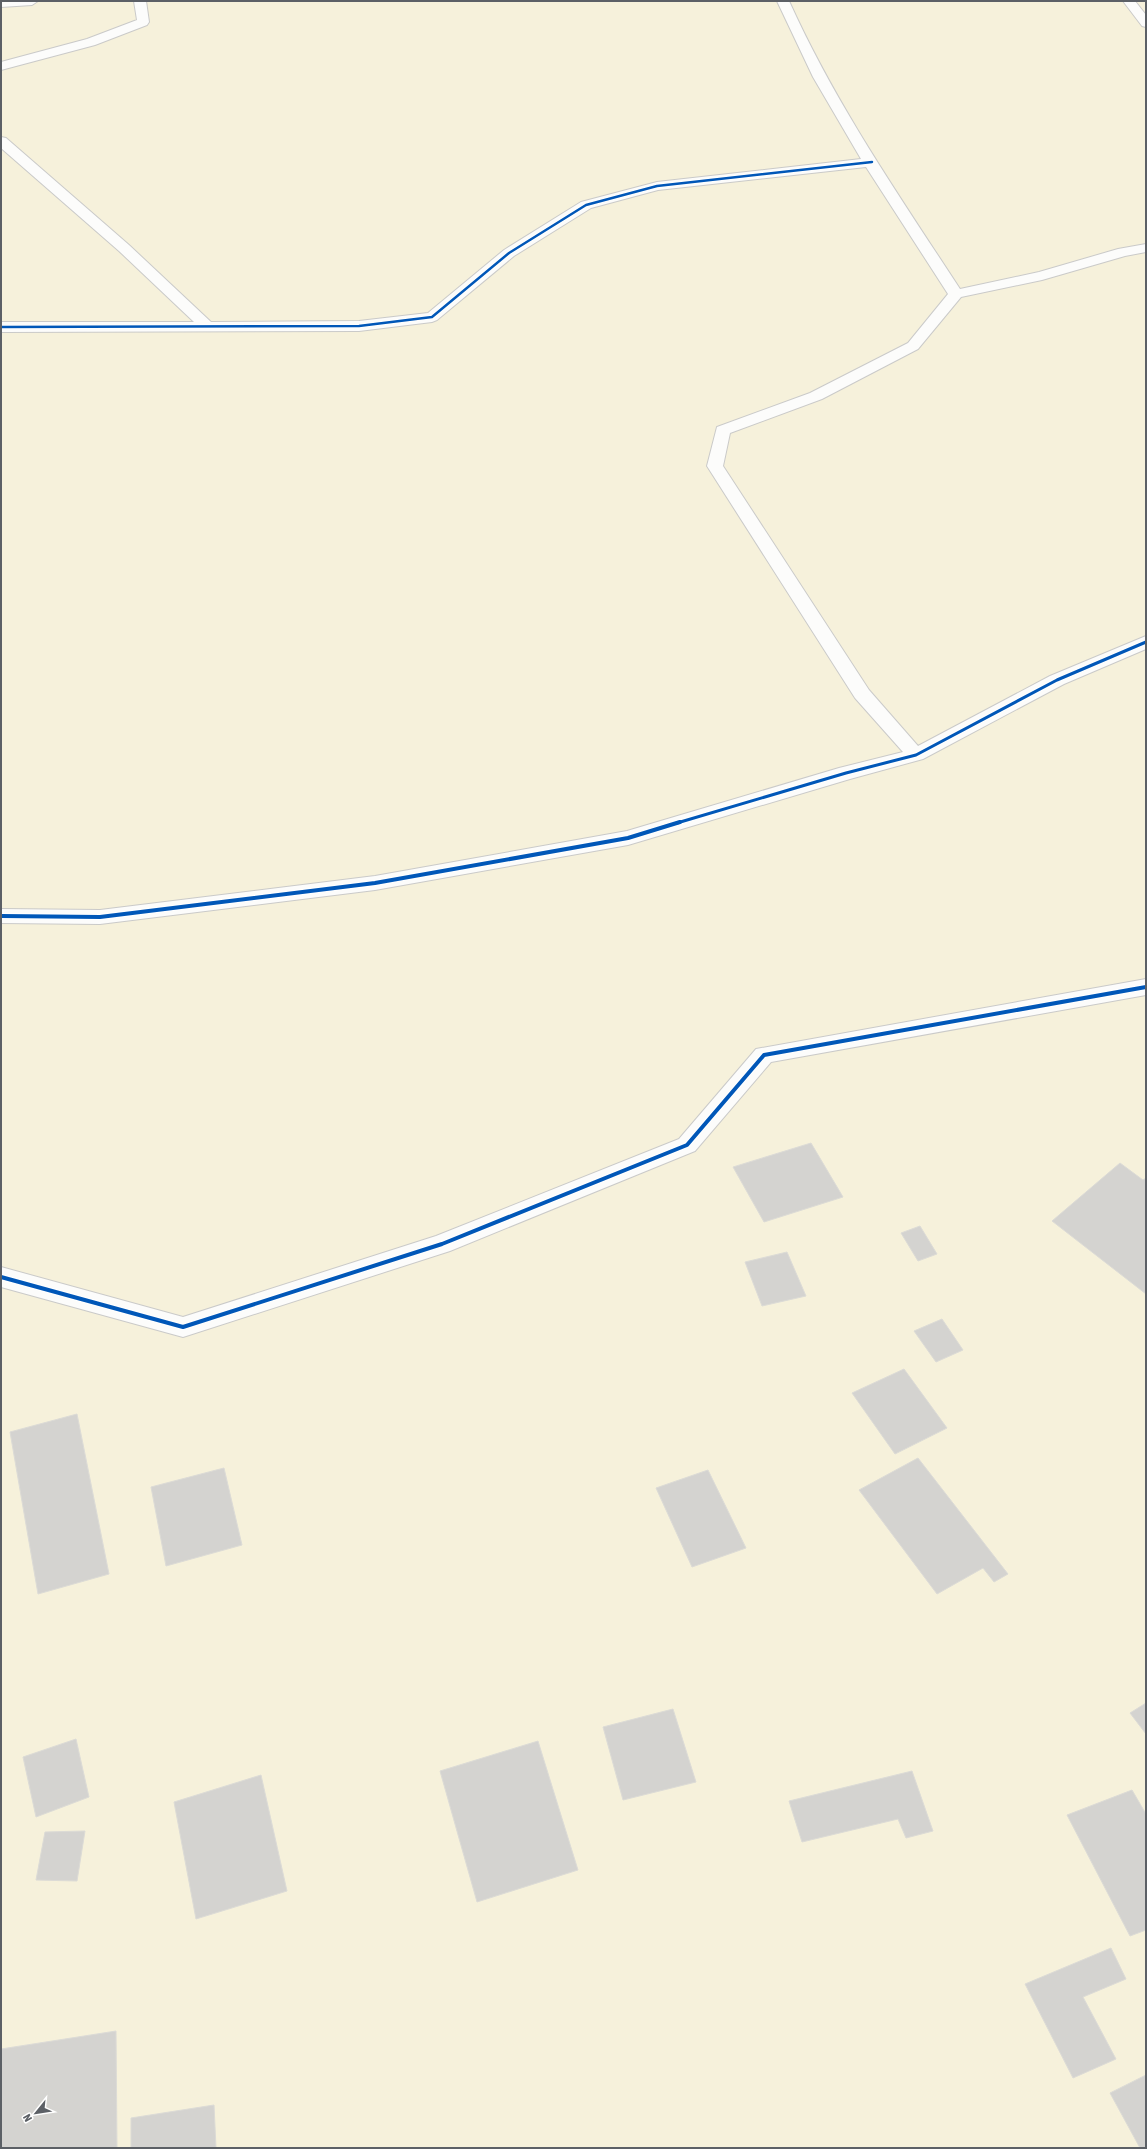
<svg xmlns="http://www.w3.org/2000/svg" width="1147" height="2149" viewBox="0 0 1147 2149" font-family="'Asap Condensed',sans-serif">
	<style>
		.sand { fill: #f6f1db }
		.building { fill: #d4d3d0; stroke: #dcdbd6 }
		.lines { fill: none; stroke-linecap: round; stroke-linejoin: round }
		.minor-casing { stroke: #cacac9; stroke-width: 2 }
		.minor { fill: #fcfcfb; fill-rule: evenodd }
		.cycleway-far2-casing { stroke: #fff; stroke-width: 4 }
		.cycleway-far1-casing { stroke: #fff; stroke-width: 5 }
		.cycleway-casing { stroke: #fff; stroke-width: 6 }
		.cycleway-far2 { stroke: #0057b8; stroke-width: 2.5 }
		.cycleway-far1 { stroke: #0057b8; stroke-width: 3 }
		.cycleway { stroke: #0057b8; stroke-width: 4 }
	</style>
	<rect width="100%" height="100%" fill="#edece7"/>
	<!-- sand -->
	<path class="sand" d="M 1,1 L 1146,1 L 1146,2148 L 1,2148 Z"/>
	<!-- building -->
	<path class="building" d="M 811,1143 L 843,1197 L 764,1222 L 733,1167 Z
		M 1120,1163 L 1143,1180 L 1146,1178 L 1146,1294 L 1052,1221 Z
		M 920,1226 L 937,1254 L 918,1261 L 901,1233 Z
		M 787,1252 L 806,1296 L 762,1306 L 745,1262 Z
		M 942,1319 L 963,1350 L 936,1362 L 914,1331 Z
		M 904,1369 L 947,1428 L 895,1454 L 852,1393 Z
		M 77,1414 L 109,1574 L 38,1594 L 10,1432 Z
		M 918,1458 L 1008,1574 L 994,1582 L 983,1568 L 937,1594 L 859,1490 Z
		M 224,1468 L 242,1545 L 166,1566 L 151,1487 Z
		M 708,1470 L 746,1548 L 692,1567 L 656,1488 Z
		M 1146,1703 L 1146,1734 L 1130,1713 Z
		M 673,1709 L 696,1782 L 623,1800 L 603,1727 Z
		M 76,1739 L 89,1797 L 36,1817 L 23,1757 Z
		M 538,1741 L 578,1870 L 477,1902 L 440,1771 Z
		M 912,1771 L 933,1831 L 906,1838 L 898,1819 L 802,1842 L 789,1801 Z
		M 261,1775 L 287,1891 L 196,1919 L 174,1802 Z
		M 1132,1790 L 1146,1814 L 1146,1930 L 1130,1936 L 1067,1815 Z
		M 85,1831 L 77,1881 L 36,1880 L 45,1832 Z
		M 1111,1948 L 1126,1979 L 1083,1997 L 1116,2059 L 1073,2078 L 1025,1984 Z
		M 116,2031 L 117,2148 L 1,2148 L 1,2049 Z
		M 1146,2075 L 1146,2148 L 1140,2148 L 1110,2093 Z
		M 214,2105 L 216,2148 L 131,2148 L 131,2118 Z"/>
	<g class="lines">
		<defs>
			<path id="minor" d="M 1,1 L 38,1 L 32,5 L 1,7 Z
				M 134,1 L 146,1 L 149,22 L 147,25 L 95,45 L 1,70 L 1,62 L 87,39 L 137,20 Z
				M 777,1 L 789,1 C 836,105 898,194 960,289 L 1039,272 L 1118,249 L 1146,244 L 1146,252 L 1125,256 L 1042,280 L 961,297 L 918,349 L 822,399 L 730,433 L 723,466 L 869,690 L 918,746 L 1050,676 L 1146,636 L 1146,649 L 1064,684 L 923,759 L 850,779 L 628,845 L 375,890 L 100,924 L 1,923 L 1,909 L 100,910 L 375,876 L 627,831 L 839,768 L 903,752 L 855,698 L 707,466 L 717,427 L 810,393 L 908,343 L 948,294 L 866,167 L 658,190 L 591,208 L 514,256 L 437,320 L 432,322 L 359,331 L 1,332 L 1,322 L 194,322 L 119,251 L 1,148 L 1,137 L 6,138 L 129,245 L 211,322 L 359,321 L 428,313 L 504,250 L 581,202 L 657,182 L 861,159 L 813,77 Z
				M 1123,1 L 1135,1 L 1146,15 L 1146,27 L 1142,26 Z
				M 1146,979 L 1146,995 L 771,1062 L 695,1151 L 450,1251 L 183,1337 L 1,1287 L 1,1267 L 183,1317 L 436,1236 L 679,1139 L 756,1049 Z"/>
		</defs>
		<!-- minor casing -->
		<use href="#minor" class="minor-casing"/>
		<!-- minor -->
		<use href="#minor" class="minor"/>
		<defs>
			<path id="cycleway-far2" d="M 1,327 L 359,326 L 432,317 L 509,253 L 586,205 L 657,186 L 872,162"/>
			<path id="cycleway-far1" d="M 677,823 L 846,773 L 916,755 L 1057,680 L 1146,642"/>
			<path id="cycleway" d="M 1,916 L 100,917 L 375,883 L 628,838 L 680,822
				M 1,1277 L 183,1327 L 442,1244 L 687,1145 L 764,1055 L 1146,987"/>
		</defs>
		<!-- cycleway-far2 casing -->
		<use href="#cycleway-far2" class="cycleway-far2-casing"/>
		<!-- cycleway-far1 casing -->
		<use href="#cycleway-far1" class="cycleway-far1-casing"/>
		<!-- cycleway casing -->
		<use href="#cycleway" class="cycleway-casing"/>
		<!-- cycleway-far2 -->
		<use href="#cycleway-far2" class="cycleway-far2"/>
		<!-- cycleway-far1 -->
		<use href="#cycleway-far1" class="cycleway-far1"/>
		<!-- cycleway -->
		<use href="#cycleway" class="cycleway"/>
	</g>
	<!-- border -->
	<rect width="1147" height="2149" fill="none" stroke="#5c6066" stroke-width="4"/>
	<!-- north arrow -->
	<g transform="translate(36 2113) rotate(240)" stroke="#ffffff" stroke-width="3" paint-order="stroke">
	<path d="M0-3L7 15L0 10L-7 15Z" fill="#5c6066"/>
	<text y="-6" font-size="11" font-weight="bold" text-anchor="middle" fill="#5c6066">N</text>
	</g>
</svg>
